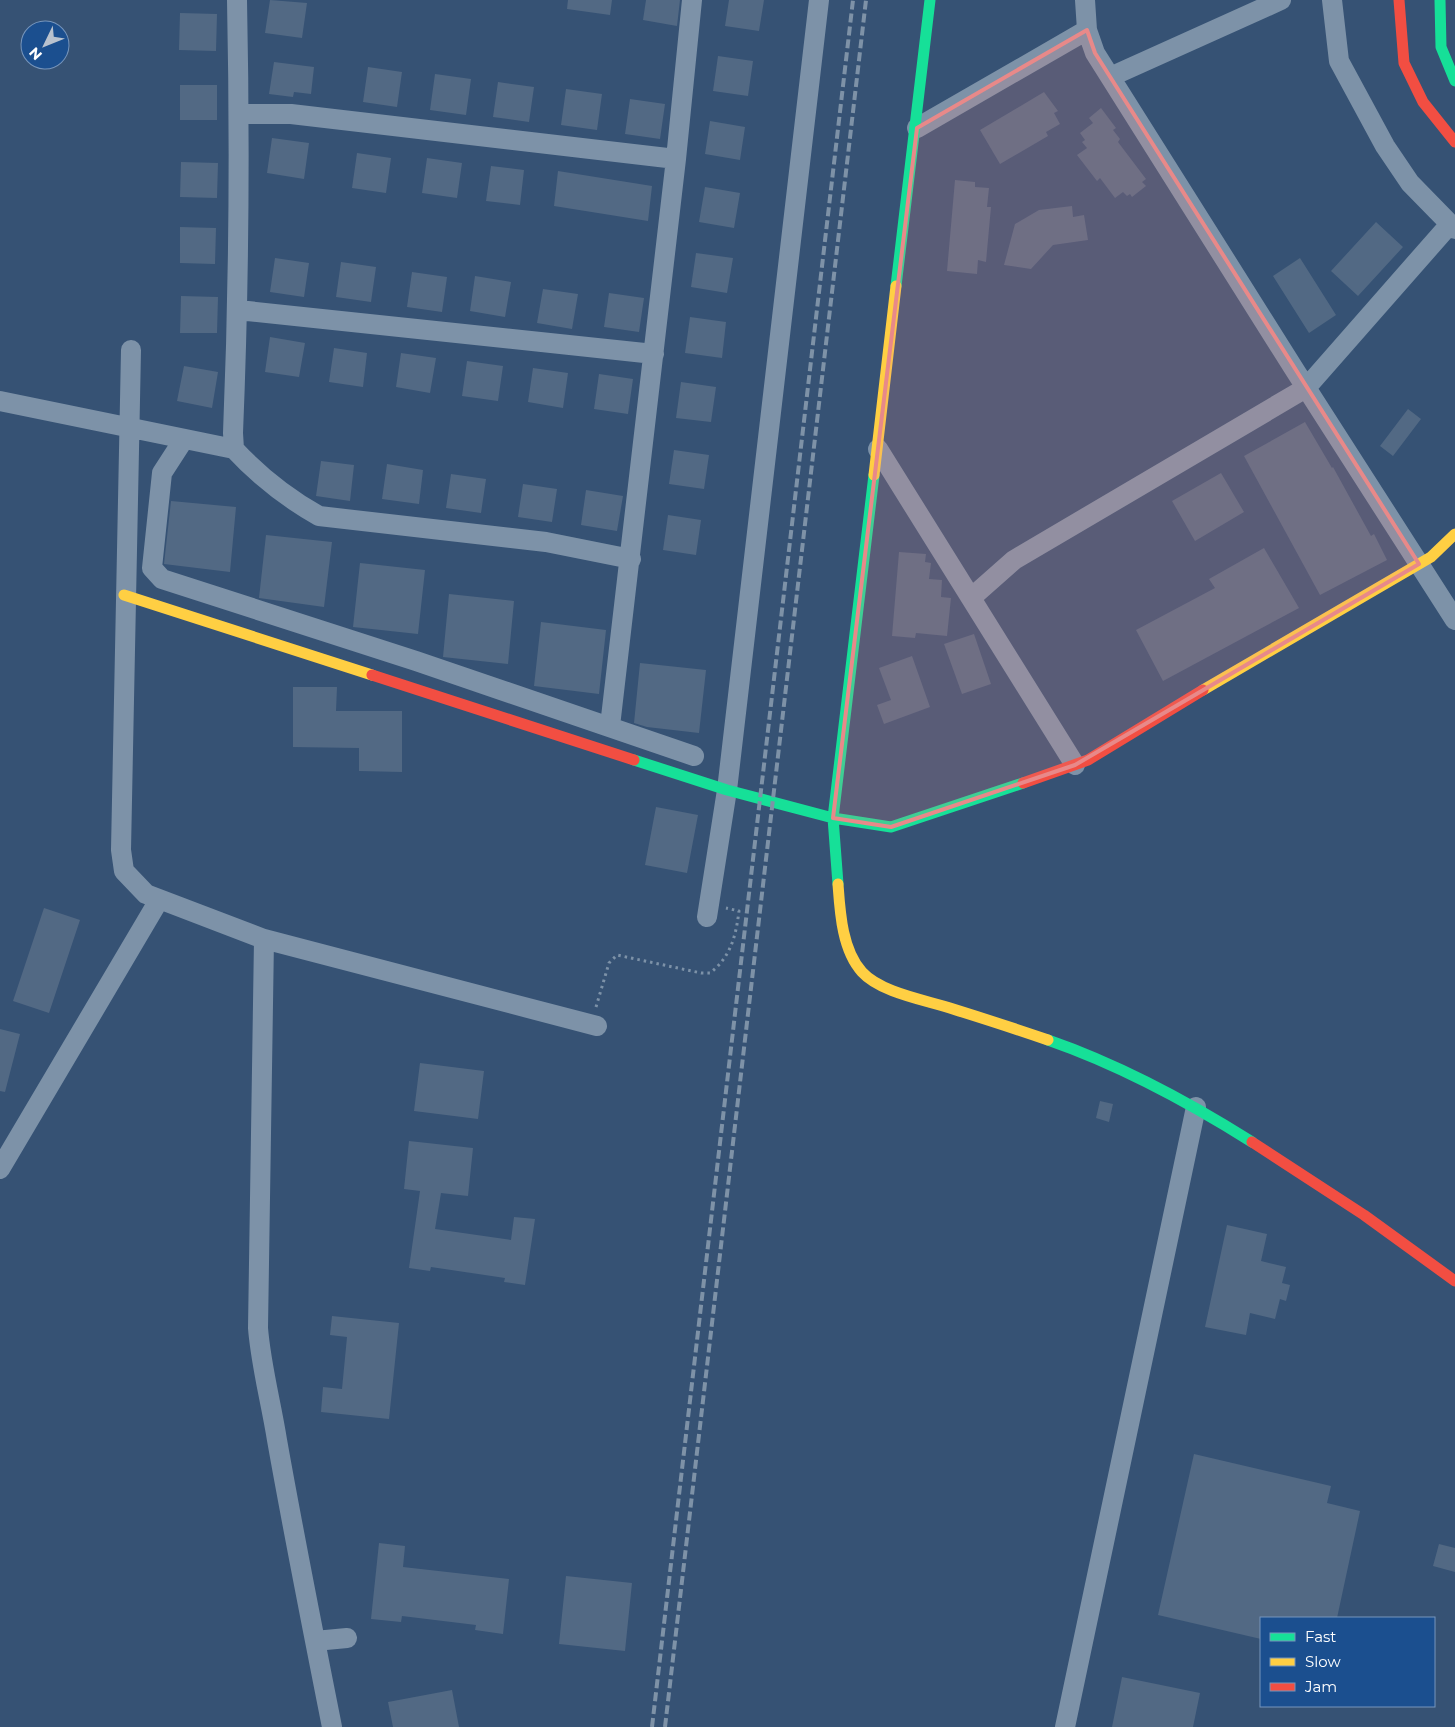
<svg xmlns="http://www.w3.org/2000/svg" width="1455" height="1727" viewBox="0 0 1455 1727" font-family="Montserrat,sans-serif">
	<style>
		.building { fill: #526984 }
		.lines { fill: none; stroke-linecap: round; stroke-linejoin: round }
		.path { stroke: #7d92a8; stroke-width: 3; stroke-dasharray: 2.5 4; stroke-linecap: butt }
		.street { stroke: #7d92a8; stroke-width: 20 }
		.fast { stroke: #16e098; stroke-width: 11 }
		.slow { stroke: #ffcf43; stroke-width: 11 }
		.jam { stroke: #f24e42; stroke-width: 11 }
		.rail { stroke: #7e92a7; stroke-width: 4; stroke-dasharray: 9 4; stroke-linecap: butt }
		.marked { fill: #e88989; fill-opacity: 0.2; stroke: #e88989; stroke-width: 4; stroke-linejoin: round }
	</style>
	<rect width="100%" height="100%" fill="#365274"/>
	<!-- building -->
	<path class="building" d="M 270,0 L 307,3 L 302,38 L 265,33 Z
		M 568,0 L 612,0 L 610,15 L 567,9 Z
		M 646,0 L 680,0 L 677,26 L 643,20 Z
		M 729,0 L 764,0 L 759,31 L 725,26 Z
		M 180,13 L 217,14 L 216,51 L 179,50 Z
		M 718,56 L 753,61 L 748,96 L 713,91 Z
		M 274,62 L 314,67 L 311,94 L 294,92 L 293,97 L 269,94 Z
		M 368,67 L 402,72 L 397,107 L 363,102 Z
		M 435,74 L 471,79 L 466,115 L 430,110 Z
		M 498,82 L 534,87 L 529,122 L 493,117 Z
		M 180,85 L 217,85 L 217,120 L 180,120 Z
		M 566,89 L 602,94 L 597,130 L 561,125 Z
		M 1044,92 L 1058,111 L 1054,113 L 1060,124 L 1046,132 L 1048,136 L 1000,164 L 980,130 Z
		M 630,99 L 665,104 L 660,139 L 625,134 Z
		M 1101,108 L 1116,128 L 1113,130 L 1120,139 L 1118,142 L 1146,179 L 1142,182 L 1146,186 L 1132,197 L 1130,194 L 1127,196 L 1123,192 L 1115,198 L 1100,178 L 1097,181 L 1077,155 L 1087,148 L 1082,142 L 1085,140 L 1080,133 L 1093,123 L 1089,118 Z
		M 710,121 L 745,127 L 740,160 L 705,154 Z
		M 272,138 L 309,143 L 304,179 L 267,173 Z
		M 357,153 L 391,158 L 386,193 L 352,188 Z
		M 427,158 L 462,163 L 457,198 L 422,193 Z
		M 181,162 L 218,163 L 217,198 L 180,197 Z
		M 491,166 L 524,170 L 520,205 L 486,201 Z
		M 558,171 L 652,186 L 648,221 L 554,206 Z
		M 955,180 L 975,182 L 975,187 L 989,188 L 987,207 L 991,207 L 986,262 L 978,260 L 977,274 L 947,271 Z
		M 705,187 L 740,193 L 734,228 L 699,222 Z
		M 1072,206 L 1073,217 L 1084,215 L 1088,240 L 1053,245 L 1031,269 L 1004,265 L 1015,224 L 1039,210 Z
		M 1376,222 L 1403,247 L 1358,296 L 1331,271 Z
		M 180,227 L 216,228 L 215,264 L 180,263 Z
		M 696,253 L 733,258 L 727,293 L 691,287 Z
		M 275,258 L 309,263 L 304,297 L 270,292 Z
		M 1300,258 L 1336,315 L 1309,333 L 1273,276 Z
		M 341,262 L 376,267 L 371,302 L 336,297 Z
		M 412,272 L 447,277 L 442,312 L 407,307 Z
		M 475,276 L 511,282 L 505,317 L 470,311 Z
		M 543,289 L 578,294 L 572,329 L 537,323 Z
		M 609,293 L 644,298 L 639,332 L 604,327 Z
		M 181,296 L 218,297 L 217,333 L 180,333 Z
		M 690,317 L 726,322 L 722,358 L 685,353 Z
		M 270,337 L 305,343 L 299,377 L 265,372 Z
		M 334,348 L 367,353 L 363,387 L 329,382 Z
		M 401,353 L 436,358 L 430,393 L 396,387 Z
		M 467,361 L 503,366 L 498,401 L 462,396 Z
		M 184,366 L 218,372 L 212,408 L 177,401 Z
		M 533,368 L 568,373 L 563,408 L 528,402 Z
		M 599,374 L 633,379 L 628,414 L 594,409 Z
		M 681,382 L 716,387 L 711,422 L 676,418 Z
		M 1408,409 L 1421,419 L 1393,456 L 1380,446 Z
		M 1305,422 L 1332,468 L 1333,467 L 1371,536 L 1374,534 L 1387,560 L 1320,595 L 1244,456 Z
		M 674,450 L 709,455 L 704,489 L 669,484 Z
		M 321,461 L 354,465 L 350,501 L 316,496 Z
		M 387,464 L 423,470 L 419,504 L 382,499 Z
		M 1221,473 L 1244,512 L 1195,541 L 1172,501 Z
		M 451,474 L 486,479 L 481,513 L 446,508 Z
		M 523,484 L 557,489 L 552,522 L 518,517 Z
		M 586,490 L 623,496 L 617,531 L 581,525 Z
		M 171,501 L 236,507 L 230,572 L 164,564 Z
		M 668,515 L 701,520 L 696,555 L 663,550 Z
		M 266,535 L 332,542 L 324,607 L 259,598 Z
		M 1264,548 L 1299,608 L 1163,681 L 1136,630 L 1215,588 L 1209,579 Z
		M 899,552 L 926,554 L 925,562 L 931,563 L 929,579 L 942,580 L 941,597 L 951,598 L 947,636 L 916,633 L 915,638 L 892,636 Z
		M 360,563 L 425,570 L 418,634 L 353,627 Z
		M 449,594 L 514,601 L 508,664 L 443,657 Z
		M 541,622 L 606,630 L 599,694 L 534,686 Z
		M 974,634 L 991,684 L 962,694 L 944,644 Z
		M 912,656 L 930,707 L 884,724 L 877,705 L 891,700 L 879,668 Z
		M 640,663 L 706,670 L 699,733 L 647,727 L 634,723 Z
		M 293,687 L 337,687 L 336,711 L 402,711 L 402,772 L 359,771 L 359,748 L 293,747 Z
		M 656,807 L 698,815 L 687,873 L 645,865 Z
		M 44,908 L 80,920 L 49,1013 L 13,1001 Z
		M 0,1029 L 20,1034 L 5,1092 L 0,1091 Z
		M 420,1063 L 484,1071 L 478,1119 L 414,1111 Z
		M 1100,1101 L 1113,1104 L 1109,1122 L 1096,1118 Z
		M 409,1141 L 473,1148 L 468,1196 L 441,1193 L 435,1229 L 511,1240 L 514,1217 L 535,1219 L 525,1285 L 504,1282 L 505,1278 L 431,1267 L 430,1271 L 409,1268 L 420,1191 L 404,1189 Z
		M 1227,1225 L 1267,1234 L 1261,1261 L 1286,1267 L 1282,1283 L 1290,1285 L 1286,1301 L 1280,1299 L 1275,1319 L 1250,1313 L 1246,1335 L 1205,1327 Z
		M 332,1316 L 399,1323 L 389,1419 L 321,1412 L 323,1387 L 342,1389 L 347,1337 L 330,1335 Z
		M 1194,1454 L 1331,1486 L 1327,1503 L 1360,1511 L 1337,1618 L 1261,1618 L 1261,1639 L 1158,1615 Z
		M 379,1543 L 405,1546 L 403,1567 L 509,1579 L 503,1634 L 475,1630 L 476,1625 L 402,1616 L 401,1622 L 371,1619 Z
		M 1439,1544 L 1455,1548 L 1455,1572 L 1433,1566 Z
		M 566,1576 L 632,1583 L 625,1651 L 559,1644 Z
		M 1122,1677 L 1200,1693 L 1193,1727 L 1112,1727 Z
		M 452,1690 L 459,1727 L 393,1727 L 388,1702 Z"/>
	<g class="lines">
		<!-- path -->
		<path class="path" d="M 596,1007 L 609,963 L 617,955 L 701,973 L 710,973 C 731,957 736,935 739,911 L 726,908"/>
		<!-- street -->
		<path class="street" d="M 1085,0 L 1087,30 L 1095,53 L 1296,372 L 1455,620
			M 1332,0 L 1339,61 L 1385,146 L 1410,183 L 1455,229
			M 1110,77 L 1281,0
			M 239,114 L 291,114 L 676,159
			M 917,128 L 1087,30
			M 238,310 L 654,354
			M 131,350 L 121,850 L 124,871 L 146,894 L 264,939 L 597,1026
			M 0,401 L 234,449 C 259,476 287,498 319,516 L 546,542 L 631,559
			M 184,439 L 162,473 L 152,568 L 162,579 L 416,661 L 694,756
			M 234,449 L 233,433 C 239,288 240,144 237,0
			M 878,449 L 1075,765
			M 971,598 L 1014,560 L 1306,388 L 1450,224
			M 610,726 L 676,159 L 692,0
			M 707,917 L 727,790 L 819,0
			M 264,939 L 258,1328 C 261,1366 271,1402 277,1440 C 294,1536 313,1631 332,1727
			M 0,1169 L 159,900
			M 315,1641 L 347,1638
			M 1065,1727 L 1196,1107"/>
		<!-- fast -->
		<path class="fast" d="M 1440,0 L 1441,47 L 1455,81
			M 896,286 L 930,0
			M 634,760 L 727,790 L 833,818 L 891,827 L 1023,783
			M 838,884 L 833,818 L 874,475
			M 1048,1040 C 1120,1065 1187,1101 1252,1142"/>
		<!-- slow -->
		<path class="slow" d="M 874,475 L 896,286
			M 124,595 L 372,675
			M 1203,690 L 1431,557 L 1455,534
			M 838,884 C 840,912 842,950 862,972 C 881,993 926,1000 953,1009 C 985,1019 1016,1029 1048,1040"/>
		<!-- jam -->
		<path class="jam" d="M 1399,0 L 1404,63 L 1423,102 L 1455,142
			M 372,675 L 634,760
			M 1023,783 L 1088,760 L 1203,690
			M 1252,1142 L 1364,1215 L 1455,1281"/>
		<!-- rail -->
		<path class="rail" d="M 652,1727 L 853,0
			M 665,1727 L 866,0"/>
	</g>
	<!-- marked area -->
	<path class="marked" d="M 1087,30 L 1095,53 L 1419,564 L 1075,765 L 891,827 L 833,818 L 917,128 Z"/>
	<!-- legend -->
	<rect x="1260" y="1617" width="175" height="90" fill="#1b4f8f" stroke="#7695bc"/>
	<rect x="1270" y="1633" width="25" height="8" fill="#16e098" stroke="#7695bc"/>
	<text x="1305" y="1642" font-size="15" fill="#ffffff">Fast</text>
	<rect x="1270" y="1658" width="25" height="8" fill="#ffcf43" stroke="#7695bc"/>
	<text x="1305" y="1667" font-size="15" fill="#ffffff">Slow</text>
	<rect x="1270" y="1683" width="25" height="8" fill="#f24e42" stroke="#7695bc"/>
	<text x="1305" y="1692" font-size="15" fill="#ffffff">Jam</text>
	<!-- north arrow -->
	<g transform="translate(45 45) rotate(227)"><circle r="24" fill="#1b4f8f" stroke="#7695bc"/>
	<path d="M0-4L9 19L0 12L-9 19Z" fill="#b9c2ce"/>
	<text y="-8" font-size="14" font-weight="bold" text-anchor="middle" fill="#ffffff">N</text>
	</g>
</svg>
